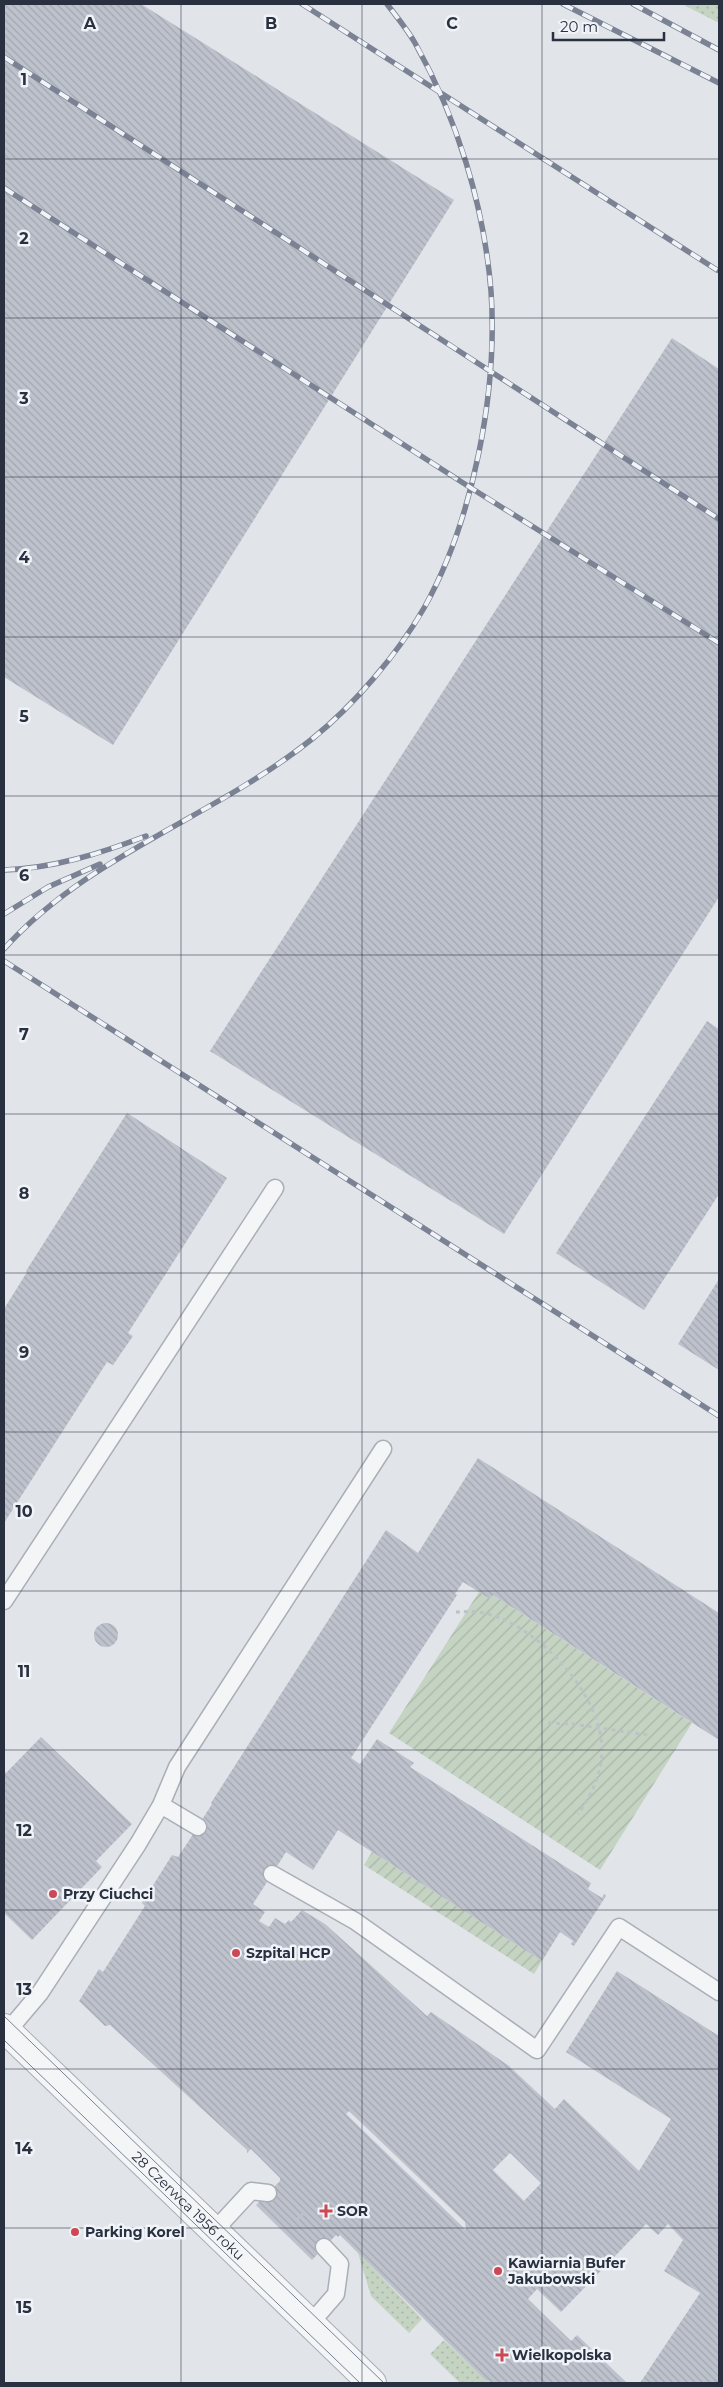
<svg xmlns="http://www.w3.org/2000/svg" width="723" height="2387" viewBox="0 0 723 2387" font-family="Montserrat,sans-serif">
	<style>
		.grass { fill: url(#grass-dots) }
		.garden { fill: url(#garden-furrows) }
		.building { fill: url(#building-back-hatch); fill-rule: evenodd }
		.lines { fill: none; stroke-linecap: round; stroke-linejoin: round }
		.service-casing { stroke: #aaaeb6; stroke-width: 19 }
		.tertiary-casing { stroke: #aaaeb6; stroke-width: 30 }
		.path { stroke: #bec2c7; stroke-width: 3; stroke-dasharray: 4 4; stroke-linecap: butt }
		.service { stroke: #f3f5f7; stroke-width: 16 }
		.tertiary { stroke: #f3f5f7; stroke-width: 28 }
		.tram { stroke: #7a8293; stroke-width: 1 }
		.rail-casing { stroke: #7a8293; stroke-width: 5.5 }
		.rail { stroke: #f0f3f7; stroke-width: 4; stroke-dasharray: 11; stroke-linecap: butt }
		.grid { fill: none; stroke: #293140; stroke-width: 1; stroke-opacity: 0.55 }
		.poi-dot { fill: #cc4855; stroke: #f0f3f7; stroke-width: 2 }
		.labels { text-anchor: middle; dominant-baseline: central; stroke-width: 5; stroke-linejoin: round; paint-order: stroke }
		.poi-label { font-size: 14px; font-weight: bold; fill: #293140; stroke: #f0f3f7; text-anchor: start }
		.street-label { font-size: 14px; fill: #293140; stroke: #f0f3f7 }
		.grid-label { font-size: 16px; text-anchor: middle; font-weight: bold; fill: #293140; stroke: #f0f3f7; stroke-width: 5; stroke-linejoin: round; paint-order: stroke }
	</style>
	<defs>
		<pattern id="grass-dots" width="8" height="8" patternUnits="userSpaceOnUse" patternTransform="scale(1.25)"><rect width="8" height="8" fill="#c5d3c2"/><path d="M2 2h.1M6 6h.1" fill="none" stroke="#a9b6a8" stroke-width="1.8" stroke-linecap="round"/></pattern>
		<pattern id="garden-furrows" width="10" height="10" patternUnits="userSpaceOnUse" patternTransform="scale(1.25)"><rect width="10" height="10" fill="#c5d3c2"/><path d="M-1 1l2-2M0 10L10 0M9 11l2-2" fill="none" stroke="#a9b6a8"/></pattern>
		<pattern id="building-back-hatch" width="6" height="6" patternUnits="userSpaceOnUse" patternTransform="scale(1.25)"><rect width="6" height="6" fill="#bec2cc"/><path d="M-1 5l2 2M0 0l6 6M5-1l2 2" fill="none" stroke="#a3a7b0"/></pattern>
	</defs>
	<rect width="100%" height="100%" fill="#e1e4e9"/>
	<!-- grass -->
	<path class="grass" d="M 682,4 L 719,4 L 719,23 Z
		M 358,2253 L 422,2319 L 409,2333 L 371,2296 Z
		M 444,2340 L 486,2381 L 488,2380 L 492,2383 L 460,2383 L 430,2354 Z"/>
	<!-- garden -->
	<path class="garden" d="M 479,1592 L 490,1599 L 493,1595 L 692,1723 L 600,1870 L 389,1733 Z
		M 372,1852 L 542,1961 L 534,1974 L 364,1865 Z"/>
	<!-- building -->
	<path class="building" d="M 4,4 L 141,4 L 454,200 L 113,745 L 4,677 Z
		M 672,338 L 719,369 L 719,897 L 504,1234 L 210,1051 Z
		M 707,1021 L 719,1029 L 719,1194 L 644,1310 L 556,1253 Z
		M 127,1113 L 227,1178 L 128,1333 L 133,1336 L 113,1365 L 107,1362 L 4,1523 L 4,1309 L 27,1272 L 26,1271 Z
		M 719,1279 L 719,1370 L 678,1344 Z
		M 478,1458 L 719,1613 L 719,1740 L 493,1595 L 490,1599 L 463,1582 L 455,1594 L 457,1595 L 351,1758 L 360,1764 L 377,1739 L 414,1763 L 410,1767 L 591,1883 L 588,1889 L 602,1898 L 604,1894 L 606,1896 L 574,1946 L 571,1944 L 573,1941 L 560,1932 L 542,1961 L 338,1830 L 313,1870 L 286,1852 L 253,1904 L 265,1912 L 259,1921 L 269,1927 L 275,1918 L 285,1924 L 289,1920 L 291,1922 L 302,1910 L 325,1924 L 427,2016 L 431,2012 L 509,2066 L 555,2109 L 564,2099 L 639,2171 L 671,2119 L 566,2052 L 617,1971 L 719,2036 L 719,2383 L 640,2383 L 700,2293 L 664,2271 L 683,2240 L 668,2224 L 658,2235 L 646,2224 L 561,2312 L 537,2289 L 528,2299 L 571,2341 L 577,2335 L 626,2382 L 625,2383 L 492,2383 L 488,2380 L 486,2381 L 340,2235 L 338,2237 L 336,2235 L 312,2260 L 256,2205 L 280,2181 L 280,2178 L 251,2149 L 247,2153 L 247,2150 L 110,2025 L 105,2026 L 79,2001 L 99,1969 L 103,1972 L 145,1906 L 142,1903 L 172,1855 L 178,1857 L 188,1842 L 212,1804 L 211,1803 L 386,1530 L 418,1553 ZM 349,2111 L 465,2222 L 466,2230 L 346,2114 ZM 510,2153 L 541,2183 L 524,2201 L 493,2170 Z
		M94 1635a12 12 0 1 1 24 0a12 12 0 1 1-24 0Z
		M 41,1737 L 132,1824 L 96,1861 L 102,1867 L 32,1940 L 4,1913 L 4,1771 L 6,1773 Z"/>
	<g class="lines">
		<defs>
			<path id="service" d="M 4,1601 L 275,1188
				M 161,1805 L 198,1827
				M 272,1874 L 355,1921 L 537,2050 L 619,1927 L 719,1992
				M 7,2032 L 40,1993 L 138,1844 L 161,1805 L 177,1767 L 383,1449
				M 214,2231 L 251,2191 L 268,2193
				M 310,2324 L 336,2294 L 340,2264 L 324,2247"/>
			<g id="tertiary">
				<path id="s1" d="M 4,2028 L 372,2383"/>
			</g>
		</defs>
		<!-- service casing -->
		<use href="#service" class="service-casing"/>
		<!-- tertiary casing -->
		<use href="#tertiary" class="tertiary-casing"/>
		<!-- path -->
		<path class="path" d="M 456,1612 C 463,1612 471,1611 479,1612 C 535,1621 603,1694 602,1752 C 601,1775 591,1796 578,1814
			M 548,1723 L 572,1724 L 648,1735
			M 296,2221 L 308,2208"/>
		<!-- service -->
		<use href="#service" class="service"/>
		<!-- tertiary -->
		<use href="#tertiary" class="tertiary"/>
		<!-- tram -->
		<path class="tram" d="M 4,2016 L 384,2383
			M 4,2040 L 360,2383"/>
		<defs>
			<path id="rail" d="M 302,4 L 717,270
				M 563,4 L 719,83
				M 633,4 L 719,50
				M 4,57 L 719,519
				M 4,188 L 471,488 L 719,643
				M 4,870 C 54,868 99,854 146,836
				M 4,914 L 48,887 L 100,864
				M 4,949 C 88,855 215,817 312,739 C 354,705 397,655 424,608 C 473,521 498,391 491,291 C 484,205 457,118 415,43 C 407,29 396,16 387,4
				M 4,961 L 719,1416"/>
		</defs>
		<!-- rail casing -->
		<use href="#rail" class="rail-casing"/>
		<!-- rail -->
		<use href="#rail" class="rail"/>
	</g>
	<!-- grid -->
	<path class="grid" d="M 181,4 L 181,2383M 362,4 L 362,2383M 542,4 L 542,2383M 4,159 L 719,159M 4,318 L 719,318M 4,477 L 719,477M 4,637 L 719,637M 4,796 L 719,796M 4,955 L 719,955M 4,1114 L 719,1114M 4,1273 L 719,1273M 4,1432 L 719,1432M 4,1591 L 719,1591M 4,1750 L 719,1750M 4,1910 L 719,1910M 4,2069 L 719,2069M 4,2228 L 719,2228"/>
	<!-- markers -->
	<g class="poi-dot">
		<circle cx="53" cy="1894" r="5"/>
		<circle cx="236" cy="1953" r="5"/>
		<path d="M323.5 2203.5h5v5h5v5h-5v5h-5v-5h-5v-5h5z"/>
		<circle cx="75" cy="2232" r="5"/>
		<circle cx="498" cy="2271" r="5"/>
		<path d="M499.5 2347.5h5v5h5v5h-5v5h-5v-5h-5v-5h5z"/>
	</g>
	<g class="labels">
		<!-- poi labels -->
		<g class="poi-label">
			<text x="63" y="1894">Przy Ciuchci</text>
			<text x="246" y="1953">Szpital HCP</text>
			<text x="337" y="2211">SOR</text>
			<text x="85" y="2232">Parking Korel</text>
			<text x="508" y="2263">Kawiarnia Bufer<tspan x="508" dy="16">Jakubowski</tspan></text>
			<text x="512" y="2355">Wielkopolska</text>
		</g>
		<!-- street labels -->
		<g class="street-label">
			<text stroke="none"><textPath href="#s1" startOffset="256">28 Czerwca 1956 roku</textPath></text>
		</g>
	</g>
	<g class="grid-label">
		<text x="90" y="29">A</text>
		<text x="271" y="29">B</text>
		<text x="452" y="29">C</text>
		<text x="24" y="85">1</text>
		<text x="24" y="244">2</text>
		<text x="24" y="404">3</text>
		<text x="24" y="563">4</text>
		<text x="24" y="722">5</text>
		<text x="24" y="881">6</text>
		<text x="24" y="1040">7</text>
		<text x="24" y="1199">8</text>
		<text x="24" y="1358">9</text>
		<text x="24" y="1517">10</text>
		<text x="24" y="1677">11</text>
		<text x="24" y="1836">12</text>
		<text x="24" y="1995">13</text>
		<text x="24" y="2154">14</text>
		<text x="24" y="2313">15</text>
	</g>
	<!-- border -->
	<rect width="723" height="2387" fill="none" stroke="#293140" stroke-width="10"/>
	<!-- scale -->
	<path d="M553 32v8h111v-8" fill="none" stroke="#293140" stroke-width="2.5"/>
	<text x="560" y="32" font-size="15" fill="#293140" stroke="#f0f3f7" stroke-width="4" paint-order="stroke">20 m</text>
</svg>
